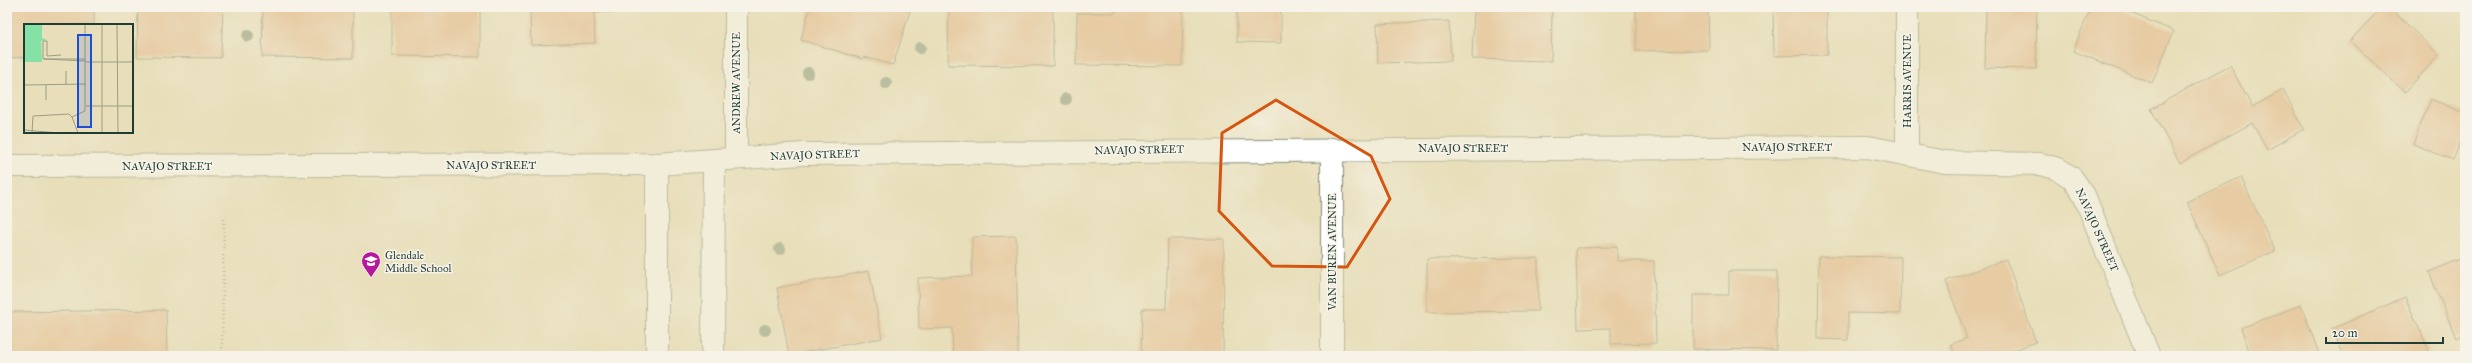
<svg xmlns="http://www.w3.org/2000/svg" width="2472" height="363" viewBox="0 0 2472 363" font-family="'IM FELL Great Primer',serif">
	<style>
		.building { fill: #e6b488 }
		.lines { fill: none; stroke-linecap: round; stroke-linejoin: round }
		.service-casing { stroke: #848e77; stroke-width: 24 }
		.minor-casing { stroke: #848e77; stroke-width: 24 }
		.path { stroke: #848e77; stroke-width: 2.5; stroke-dasharray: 1 3; stroke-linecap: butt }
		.service { stroke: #fff; stroke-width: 22 }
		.minor { stroke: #fff; stroke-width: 22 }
		.tree { fill: #85987d }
		.marked { fill: none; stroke: #d45610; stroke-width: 3; stroke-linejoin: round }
		.labels { text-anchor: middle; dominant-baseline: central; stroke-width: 3; stroke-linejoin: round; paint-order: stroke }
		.street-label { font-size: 11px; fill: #1f3d34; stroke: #f7f3e8 }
		.poi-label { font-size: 11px; fill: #1f3d34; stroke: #f7f3e8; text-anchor: start }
		.inset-road { fill: none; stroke: #989e84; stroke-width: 1 }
		.view { fill: #1d4ed8; fill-opacity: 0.15; stroke: #1d4ed8; stroke-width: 2 }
		.inset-edge { fill: none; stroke: #1f3d34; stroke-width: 2 }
	</style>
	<rect width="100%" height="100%" fill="#f7f3e8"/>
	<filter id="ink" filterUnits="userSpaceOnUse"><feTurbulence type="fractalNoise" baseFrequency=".025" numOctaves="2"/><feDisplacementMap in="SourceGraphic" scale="8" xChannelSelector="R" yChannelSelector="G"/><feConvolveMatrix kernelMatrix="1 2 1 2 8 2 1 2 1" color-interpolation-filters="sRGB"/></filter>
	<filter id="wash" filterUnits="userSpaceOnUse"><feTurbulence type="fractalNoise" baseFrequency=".012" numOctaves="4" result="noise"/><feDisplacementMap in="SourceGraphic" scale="16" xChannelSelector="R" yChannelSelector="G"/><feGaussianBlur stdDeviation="0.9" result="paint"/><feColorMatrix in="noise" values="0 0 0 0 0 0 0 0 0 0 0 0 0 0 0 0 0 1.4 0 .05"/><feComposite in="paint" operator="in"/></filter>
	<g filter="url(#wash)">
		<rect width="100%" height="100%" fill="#e8deba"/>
		<g id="blocks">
			<!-- building -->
			<path class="building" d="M 7,7 L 94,7 L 94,25 L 25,25 L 25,57 L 9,58 Z
				M 138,7 L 223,7 L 221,58 L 137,57 Z
				M 263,7 L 353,7 L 353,58 L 262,57 Z
				M 392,7 L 480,7 L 480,57 L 392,56 Z
				M 530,7 L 617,7 L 618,12 L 594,13 L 595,43 L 531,45 Z
				M 810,7 L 897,7 L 910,11 L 893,65 L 864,57 L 863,59 L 801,40 Z
				M 949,7 L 1053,7 L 1053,66 L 948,65 Z
				M 1115,7 L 1183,9 L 1182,66 L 1076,65 L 1077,13 L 1115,13 Z
				M 1237,7 L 1281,7 L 1281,43 L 1237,42 Z
				M 1474,7 L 1552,7 L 1551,61 L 1472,59 Z
				M 1636,7 L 1708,7 L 1709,50 L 1636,51 Z
				M 1773,7 L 1827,7 L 1827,55 L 1774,56 Z
				M 1986,7 L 2037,7 L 2036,69 L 1985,68 Z
				M 2091,7 L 2116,7 L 2174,31 L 2152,83 L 2073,51 Z
				M 2382,7 L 2389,7 L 2439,55 L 2405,92 L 2350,41 Z
				M 1449,21 L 1451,61 L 1378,63 L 1377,24 Z
				M 2230,65 L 2252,107 L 2283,90 L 2304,129 L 2267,150 L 2252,123 L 2180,163 L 2151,109 Z
				M 2431,99 L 2465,113 L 2465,132 L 2453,160 L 2413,144 Z
				M 2241,177 L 2275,251 L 2220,275 L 2187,202 Z
				M 1016,236 L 1018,356 L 953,356 L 952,328 L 919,329 L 918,278 L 972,276 L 972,237 Z
				M 1168,239 L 1224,239 L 1223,356 L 1141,356 L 1142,309 L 1166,309 Z
				M 1617,247 L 1617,261 L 1654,261 L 1656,343 L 1611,344 L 1611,328 L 1578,329 L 1576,248 Z
				M 1819,256 L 1901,257 L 1900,314 L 1848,313 L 1848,340 L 1818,339 Z
				M 1538,258 L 1538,311 L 1427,312 L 1427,259 Z
				M 2006,259 L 2036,342 L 1998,356 L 1955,356 L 1951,344 L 1967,338 L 1946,281 Z
				M 2460,259 L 2463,267 L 2465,266 L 2465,335 L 2456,338 L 2429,272 Z
				M 869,271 L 882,338 L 789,355 L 777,288 Z
				M 1729,271 L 1777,271 L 1776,350 L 1693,349 L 1693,295 L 1729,295 Z
				M 2405,297 L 2429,351 L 2417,356 L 2344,356 L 2332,329 Z
				M 2301,305 L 2320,356 L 2251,356 L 2241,328 Z
				M 166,310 L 167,356 L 7,356 L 7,312 Z"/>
		</g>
	</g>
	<g filter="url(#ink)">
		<use href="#blocks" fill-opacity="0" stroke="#848e77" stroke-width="1"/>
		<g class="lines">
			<defs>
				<path id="service" d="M 657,164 L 657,356
					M 713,356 L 714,160"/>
				<path id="minor" d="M 736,7 L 736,158
					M 1907,7 L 1907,154
					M 1332,149 L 1332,356
					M 7,166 L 657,164 L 803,154 L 1868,147 L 1945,162 L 2040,164 L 2058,169 L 2072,178 L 2084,195 L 2149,356"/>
			</defs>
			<!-- service casing -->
			<use href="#service" class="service-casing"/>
			<!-- minor casing -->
			<use href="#minor" class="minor-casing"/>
			<!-- path -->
			<path class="path" d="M 222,356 L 224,216"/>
			<!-- service -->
			<use href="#service" class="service"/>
			<!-- minor -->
			<use href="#minor" class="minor"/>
		</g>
		<!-- trees -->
		<g class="tree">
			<circle cx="248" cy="36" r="6"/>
			<circle cx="920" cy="48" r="6"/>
			<circle cx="808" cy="73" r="6"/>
			<circle cx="886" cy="83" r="6"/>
			<circle cx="1066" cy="99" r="6"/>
			<circle cx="780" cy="249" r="6"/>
			<circle cx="765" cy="330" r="6"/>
		</g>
	</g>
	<!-- marked area -->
	<path d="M0 0H2472V363H0ZM 1276,100 L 1371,156 L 1390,199 L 1347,267 L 1272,266 L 1219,211 L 1222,133 Z" fill="#e8deba" fill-opacity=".55" fill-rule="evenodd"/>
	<path class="marked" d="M 1276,100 L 1371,156 L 1390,199 L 1347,267 L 1272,266 L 1219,211 L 1222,133 Z"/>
	<!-- icons -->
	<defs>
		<symbol id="school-pin" viewBox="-11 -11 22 30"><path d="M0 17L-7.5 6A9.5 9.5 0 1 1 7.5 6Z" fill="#b5179e" stroke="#f7f3e8"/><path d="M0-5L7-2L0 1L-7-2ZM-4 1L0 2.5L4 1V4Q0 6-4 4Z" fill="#fff"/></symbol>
	</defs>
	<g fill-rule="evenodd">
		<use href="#school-pin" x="360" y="250" width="22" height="30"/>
	</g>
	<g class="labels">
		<!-- street labels -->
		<g class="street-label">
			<text transform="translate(1907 81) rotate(-90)">HARRIS AVENUE</text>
			<text transform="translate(736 83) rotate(-90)">ANDREW AVENUE</text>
			<text x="1787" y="147">NAVAJO STREET</text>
			<text x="1463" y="148">NAVAJO STREET</text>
			<text transform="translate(1139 150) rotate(-1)">NAVAJO STREET</text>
			<text transform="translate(815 155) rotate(-2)">NAVAJO STREET</text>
			<text x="491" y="165">NAVAJO STREET</text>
			<text x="167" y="166">NAVAJO STREET</text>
			<text transform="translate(2097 230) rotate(66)">NAVAJO STREET</text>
			<text transform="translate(1332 252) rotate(-90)">VAN BUREN AVENUE</text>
		</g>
		<!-- poi labels -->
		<g class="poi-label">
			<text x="385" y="255">Glendale<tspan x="385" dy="13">Middle School</tspan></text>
		</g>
	</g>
	<!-- overview -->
	<g transform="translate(24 24)">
		<rect width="109" height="109" fill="#e8deba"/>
		<path d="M 0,0 L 18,0 L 18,14 L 23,16 L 17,17 L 18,38 L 0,38 Z" fill="#86e1a7"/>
		<path class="inset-road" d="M 78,0 L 78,109M 93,0 L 94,109M 109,0 L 109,77M 37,31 L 23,32 L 23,17 L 19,17 L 19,35 L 61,35M 20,35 L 62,37M 62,38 L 109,38M 42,60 L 42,47M 0,61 L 62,60M 22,61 L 22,76M 62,82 L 109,82M 48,93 L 61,87 L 61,0M 48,93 L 54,109M 0,106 L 35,109M 8,109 L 9,92 L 45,90 L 48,93"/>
		<path class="view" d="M 54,11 L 67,11 L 67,103 L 54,103 Z"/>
		<rect width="109" height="109" class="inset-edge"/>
	</g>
	<!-- margin -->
	<rect width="2472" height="363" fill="none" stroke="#f7f3e8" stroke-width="24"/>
	<!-- scale -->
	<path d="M2326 337v6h117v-6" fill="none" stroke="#1f3d34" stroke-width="2"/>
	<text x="2332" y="337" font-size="12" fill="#1f3d34" stroke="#f7f3e8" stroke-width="3" paint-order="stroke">20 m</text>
</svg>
